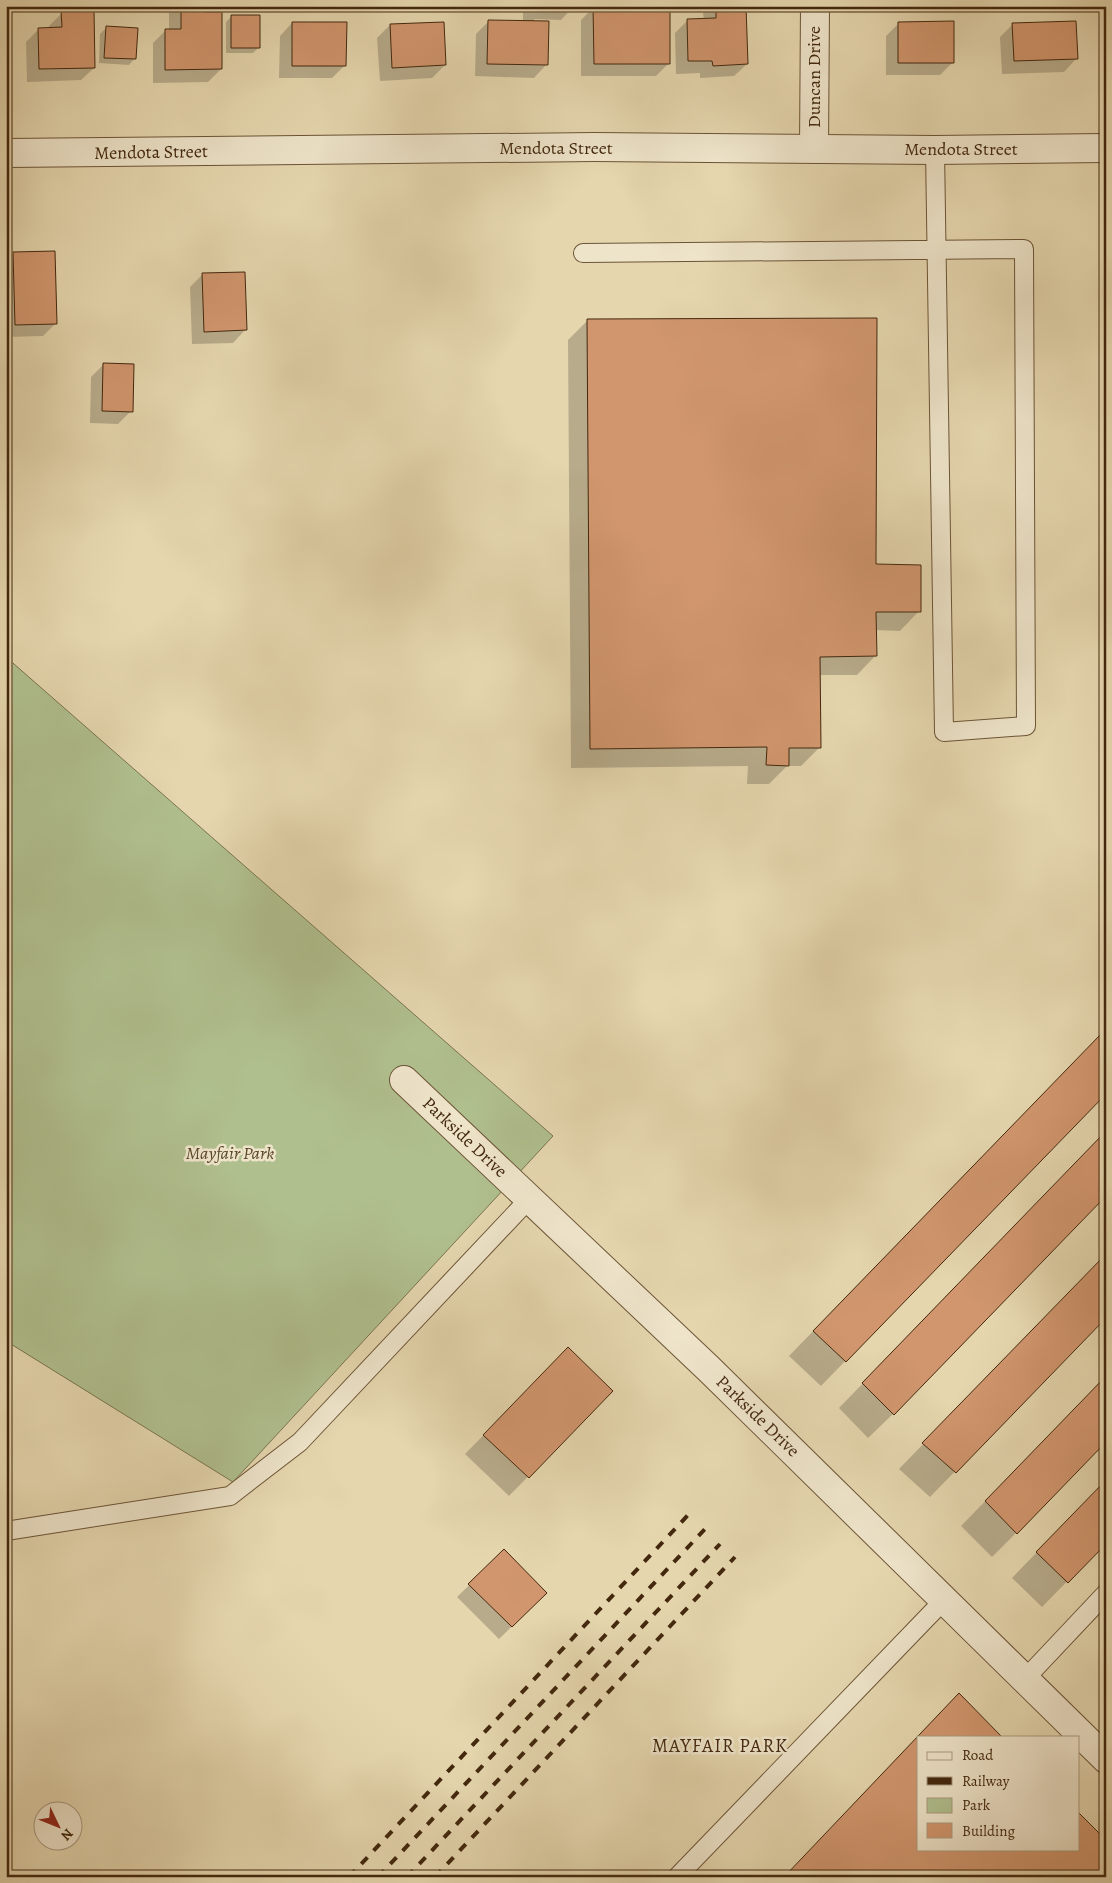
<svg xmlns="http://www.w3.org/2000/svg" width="1112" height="1883" viewBox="0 0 1112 1883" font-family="Alegreya,serif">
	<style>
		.green { fill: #b0bf8e; stroke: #7a744e }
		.shadow { fill: #0003 }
		.building { fill: #d1966e; stroke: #43280e }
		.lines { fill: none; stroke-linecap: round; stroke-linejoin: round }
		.service-casing { stroke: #6c5436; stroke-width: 20 }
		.minor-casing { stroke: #6c5436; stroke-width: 30 }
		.tertiary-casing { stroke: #6c5436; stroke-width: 30 }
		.service { stroke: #eee4ca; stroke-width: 18 }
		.minor { stroke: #eee4ca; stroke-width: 28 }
		.tertiary { stroke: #eee4ca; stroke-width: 28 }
		.rail { stroke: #43280e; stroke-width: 4; stroke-dasharray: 9 9; stroke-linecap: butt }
		.labels { text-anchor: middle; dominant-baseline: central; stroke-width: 5; stroke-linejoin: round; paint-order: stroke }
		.street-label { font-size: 18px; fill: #43280e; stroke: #eee4ca }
		.park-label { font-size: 18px; font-style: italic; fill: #594628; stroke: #eee4ca }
		.neighbourhood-label { font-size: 19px; letter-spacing: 1px; fill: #43280e; stroke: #eee4ca }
	</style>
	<rect width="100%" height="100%" fill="#e5d6ae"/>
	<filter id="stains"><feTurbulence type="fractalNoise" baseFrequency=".004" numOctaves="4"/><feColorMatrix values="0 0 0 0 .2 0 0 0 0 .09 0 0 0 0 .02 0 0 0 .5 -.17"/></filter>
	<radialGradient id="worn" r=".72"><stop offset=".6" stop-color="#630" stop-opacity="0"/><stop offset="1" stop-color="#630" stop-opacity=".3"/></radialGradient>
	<!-- green -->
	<path class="green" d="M 6,657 L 553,1136 L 233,1482 L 6,1341 Z"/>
	<!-- shadow -->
	<path class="shadow" d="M 172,6 L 203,6 L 221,69 L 208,82 L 153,83 L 153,43 L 166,30 L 169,30 L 169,10 Z
		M 523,6 L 574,6 L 561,20 L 534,19 L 546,65 L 534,78 L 475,76 L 476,34 L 489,21 L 523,22 Z
		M 679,6 L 707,6 L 679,9 Z
		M 710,6 L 745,6 L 747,64 L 734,76 L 700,78 L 700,73 L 676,74 L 675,33 L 688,20 L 704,20 L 703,13 Z
		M 898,6 L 936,6 L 898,8 Z
		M 973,6 L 1015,6 L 1009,12 L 973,12 Z
		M 594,7 L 669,63 L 656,76 L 581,76 L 581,20 Z
		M 62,13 L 94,68 L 81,80 L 27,82 L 26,42 L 39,29 L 49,29 L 49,26 Z
		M 232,16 L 259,47 L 253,53 L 226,53 L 226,22 Z
		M 292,23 L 345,65 L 332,78 L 279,78 L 280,36 Z
		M 899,23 L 953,62 L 940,75 L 886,75 L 886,36 Z
		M 1013,24 L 1076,59 L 1064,72 L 1002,74 L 1000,37 Z
		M 390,25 L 445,65 L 432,78 L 380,81 L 377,38 Z
		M 106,28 L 135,58 L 129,65 L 99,63 L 100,34 Z
		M 14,253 L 56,323 L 43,336 L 6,337 L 6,261 Z
		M 203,274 L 245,330 L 233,343 L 192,344 L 190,287 Z
		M 587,321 L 874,566 L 919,611 L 900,631 L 875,630 L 876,655 L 857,675 L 819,675 L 820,747 L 801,766 L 787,766 L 769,784 L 747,784 L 748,766 L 571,768 L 568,340 Z
		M 104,364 L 131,411 L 118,424 L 90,423 L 91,377 Z
		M 1076,1061 L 1106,1092 L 821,1386 L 789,1356 Z
		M 1106,1132 L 893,1414 L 868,1438 L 839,1408 Z
		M 1106,1255 L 1106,1316 L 930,1497 L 899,1469 Z
		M 549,1368 L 612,1391 L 509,1496 L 465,1454 Z
		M 1106,1377 L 1016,1533 L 992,1557 L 961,1526 Z
		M 1106,1481 L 1106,1542 L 1042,1607 L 1012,1578 Z
		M 504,1551 L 546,1593 L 499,1639 L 457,1597 Z
		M 934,1720 L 918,1737 L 918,1849 L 1078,1849 L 1106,1877 L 785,1877 Z"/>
	<!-- building -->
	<path class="building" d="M 181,6 L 205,6 L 205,12 L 222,12 L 222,69 L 165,70 L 165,29 L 181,29 Z
		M 593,6 L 670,6 L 670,64 L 594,64 Z
		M 716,6 L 746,6 L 748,64 L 713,66 L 712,61 L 688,61 L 687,19 L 716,18 Z
		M 94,10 L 95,68 L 39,69 L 38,28 L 62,27 L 61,11 Z
		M 231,15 L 260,15 L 260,48 L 231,48 Z
		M 488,20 L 549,21 L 548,65 L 487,64 Z
		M 954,21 L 954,63 L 898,63 L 898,22 Z
		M 1076,21 L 1078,59 L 1014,61 L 1012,23 Z
		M 292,22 L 347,22 L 346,66 L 292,66 Z
		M 444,22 L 446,65 L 392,68 L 390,24 Z
		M 106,26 L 138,28 L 136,59 L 104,58 Z
		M 6,207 L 11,207 L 11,241 L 6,241 Z
		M 55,251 L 57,324 L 15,325 L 13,252 Z
		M 245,272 L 247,330 L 204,332 L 202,273 Z
		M 877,318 L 876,564 L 921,565 L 921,612 L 876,612 L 877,656 L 820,657 L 821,748 L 789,748 L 789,766 L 766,765 L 767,747 L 590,749 L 587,319 Z
		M 103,363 L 134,364 L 133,412 L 102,411 Z
		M 1101,1034 L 1106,1039 L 1106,1094 L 846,1362 L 813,1331 Z
		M 1106,1131 L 1106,1196 L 894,1415 L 862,1383 Z
		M 1106,1254 L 1106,1318 L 956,1473 L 922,1443 Z
		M 568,1347 L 613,1391 L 529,1478 L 483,1435 Z
		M 1106,1376 L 1106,1442 L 1017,1534 L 985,1501 Z
		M 1106,1480 L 1106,1544 L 1068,1583 L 1036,1552 Z
		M 504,1549 L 547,1593 L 512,1627 L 468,1584 Z
		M 959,1693 L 1002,1737 L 918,1737 L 918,1849 L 1078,1849 L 1078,1812 L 1106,1840 L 1106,1877 L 784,1877 Z"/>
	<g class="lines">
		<defs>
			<path id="service" d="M 583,253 L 1024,249 L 1026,726 L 944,732 L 935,150
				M 6,1531 L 230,1496 L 300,1442 L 530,1198
				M 1024,1680 L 1106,1593
				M 677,1877 L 945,1599"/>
			<path id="minor" d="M 814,149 L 815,6
				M 404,1080 L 709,1369 L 1106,1759"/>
			<path id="tertiary" d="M 6,153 L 594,147 L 935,150 L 1106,148"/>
		</defs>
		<!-- service casing -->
		<use href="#service" class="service-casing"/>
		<!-- minor casing -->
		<use href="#minor" class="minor-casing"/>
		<!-- tertiary casing -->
		<use href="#tertiary" class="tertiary-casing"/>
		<!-- service -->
		<use href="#service" class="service"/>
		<!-- minor -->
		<use href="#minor" class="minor"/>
		<!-- tertiary -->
		<use href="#tertiary" class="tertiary"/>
		<!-- rail -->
		<path class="rail" d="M 349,1877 L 689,1514
			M 378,1877 L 705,1529
			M 407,1877 L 720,1544
			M 435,1877 L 735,1557"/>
	</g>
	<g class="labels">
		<!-- street labels -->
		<g class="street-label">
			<text transform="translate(814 77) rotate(-90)">Duncan Drive</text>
			<text x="556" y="148">Mendota Street</text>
			<text x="961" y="149">Mendota Street</text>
			<text transform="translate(151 152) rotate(-1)">Mendota Street</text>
			<text transform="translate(465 1137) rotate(43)">Parkside Drive</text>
			<text transform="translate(758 1416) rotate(44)">Parkside Drive</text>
		</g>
		<!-- park labels -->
		<g class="park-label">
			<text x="230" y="1153">Mayfair Park</text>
		</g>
		<!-- neighbourhood labels -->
		<g class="neighbourhood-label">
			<text x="720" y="1746">MAYFAIR PARK</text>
		</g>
	</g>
	<!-- margin -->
	<rect width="1112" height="1883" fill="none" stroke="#e5d6ae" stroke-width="25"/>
	<rect x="8" y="8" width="1097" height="1868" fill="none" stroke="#43280e" stroke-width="2.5"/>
	<rect x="12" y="12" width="1087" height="1858" fill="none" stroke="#43280e"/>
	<!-- legend -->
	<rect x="917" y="1736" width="162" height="115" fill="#eee4ca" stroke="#aa997f"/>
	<rect x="927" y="1752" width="25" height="8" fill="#eee4ca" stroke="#aa997f"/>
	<text x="962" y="1760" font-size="15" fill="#43280e">Road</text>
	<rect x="927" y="1777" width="25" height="8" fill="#43280e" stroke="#aa997f"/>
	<text x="962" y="1786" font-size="15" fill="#43280e">Railway</text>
	<rect x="927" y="1798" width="25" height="15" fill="#b0bf8e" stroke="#aa997f"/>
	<text x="962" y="1810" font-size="15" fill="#43280e">Park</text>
	<rect x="927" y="1823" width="25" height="15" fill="#d1966e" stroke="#aa997f"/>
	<text x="962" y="1836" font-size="15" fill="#43280e">Building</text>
	<!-- north arrow -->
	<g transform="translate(58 1826) rotate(133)"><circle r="24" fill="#eee4ca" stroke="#aa997f"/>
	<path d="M0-4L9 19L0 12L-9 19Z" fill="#8f2418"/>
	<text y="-8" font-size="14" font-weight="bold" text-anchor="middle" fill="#43280e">N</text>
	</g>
	<rect width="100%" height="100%" filter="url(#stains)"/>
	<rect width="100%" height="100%" fill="url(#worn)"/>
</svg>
